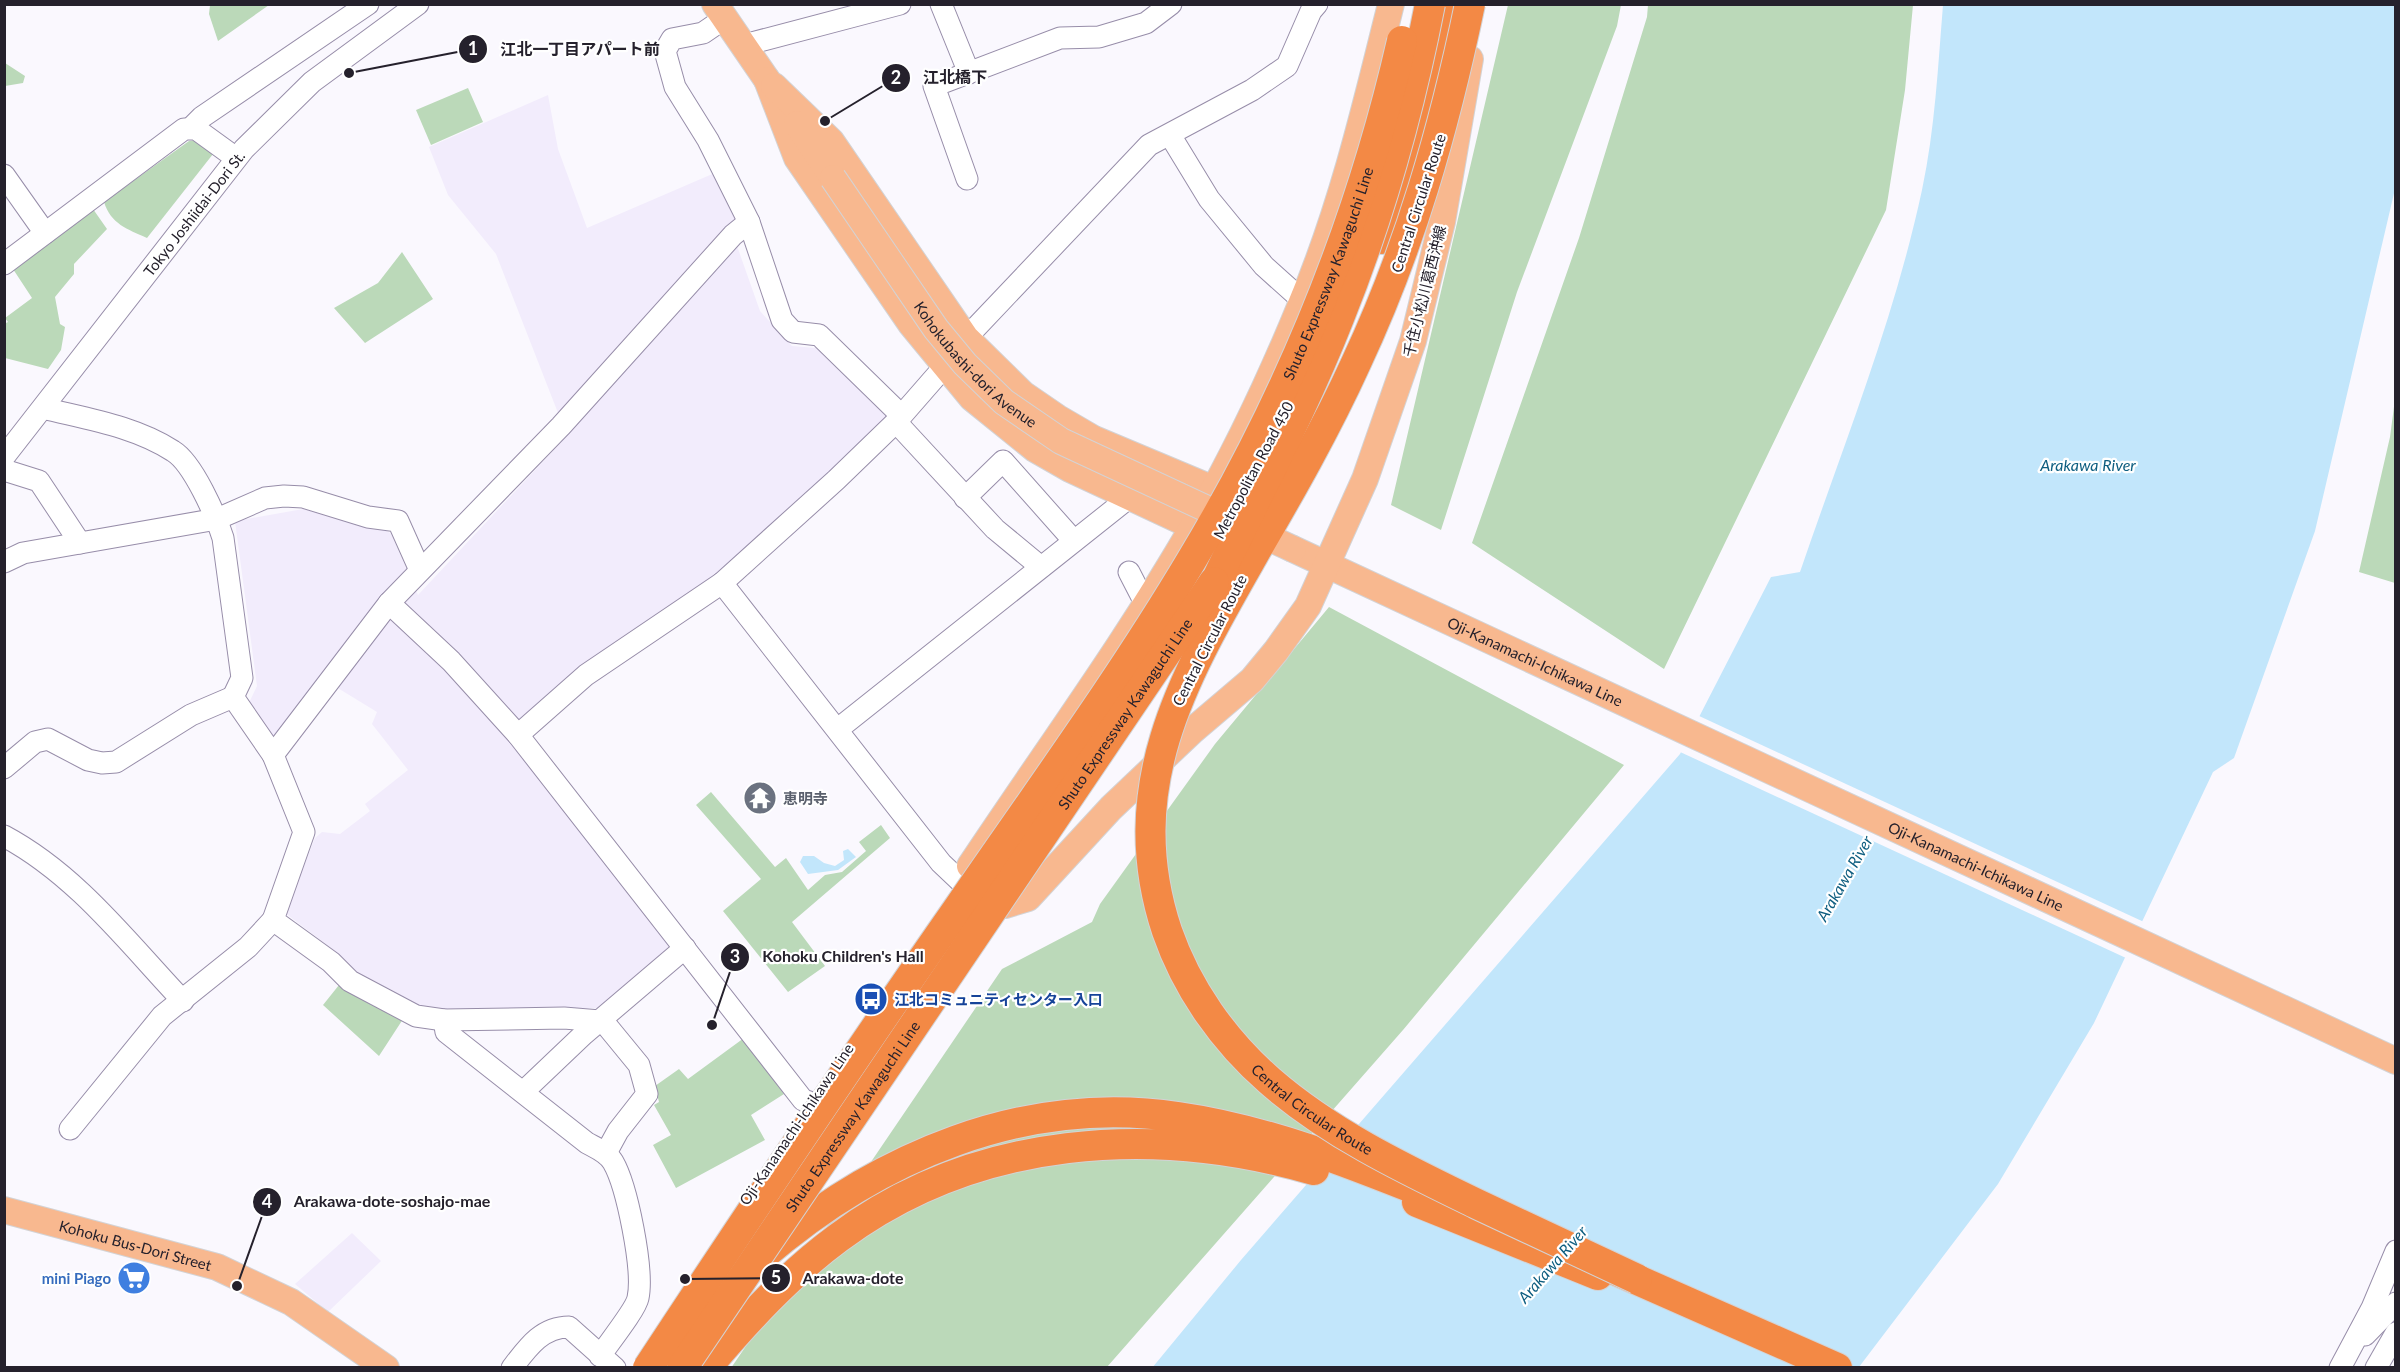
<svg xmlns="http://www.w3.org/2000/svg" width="2400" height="1372" viewBox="0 0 2400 1372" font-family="Lato,'Noto Sans JP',sans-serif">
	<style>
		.built { fill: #f2ecfc }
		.green { fill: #bbd9b9 }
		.water { fill: #c2e6fb }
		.pier { fill: #faf8fe }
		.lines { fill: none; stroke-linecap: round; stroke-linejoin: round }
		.minor-casing { stroke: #978da9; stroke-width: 23 }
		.major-casing { stroke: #d3d3d5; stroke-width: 28 }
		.highway-casing { stroke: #d3d3d5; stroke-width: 32 }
		.minor { stroke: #fff; stroke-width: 21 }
		.major { stroke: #f8b88f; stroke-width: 26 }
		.highway { stroke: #f38945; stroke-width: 30 }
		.major-bridge-casing { stroke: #d3d3d5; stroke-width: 28; stroke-linecap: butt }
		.highway-bridge-casing { stroke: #d3d3d5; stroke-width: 32; stroke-linecap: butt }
		.major-bridge { stroke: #f8b88f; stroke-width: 26 }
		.highway-bridge { stroke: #f38945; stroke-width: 30 }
		.labels { text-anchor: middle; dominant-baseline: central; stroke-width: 4.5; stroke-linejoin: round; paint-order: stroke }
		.street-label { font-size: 15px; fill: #25212c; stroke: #fff }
		.worship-label { font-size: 15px; font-weight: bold; fill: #5b616d; stroke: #fff; text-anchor: start }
		.transit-label { font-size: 15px; font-weight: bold; fill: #164399; stroke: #fff; text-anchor: start }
		.shop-label { font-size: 15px; font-weight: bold; fill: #366cbe; stroke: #fff; text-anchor: end }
		.water-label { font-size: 16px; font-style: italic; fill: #0e5e80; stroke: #fff }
		.leader { fill: none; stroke: #25212c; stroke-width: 2 }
		.callout-dot { fill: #25212c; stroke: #fff; stroke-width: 2 }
		.mark-label { font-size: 18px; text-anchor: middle; font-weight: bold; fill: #fff }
		.callout-label { font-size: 16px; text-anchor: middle; font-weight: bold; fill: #25212c; stroke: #fff; stroke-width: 4.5; stroke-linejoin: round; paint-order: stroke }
	</style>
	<rect width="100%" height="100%" fill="#faf8fe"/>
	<!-- built -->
	<path class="built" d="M 548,95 L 558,149 L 587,228 L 717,172 L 739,219 L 731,229 L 760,311 L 792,346 L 816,348 L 886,416 L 886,423 L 725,572 L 510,735 L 670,941 L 672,950 L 599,1008 L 439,1011 L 409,1003 L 348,970 L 335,951 L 285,913 L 315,838 L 322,832 L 340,834 L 370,811 L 365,804 L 408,770 L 372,724 L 377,712 L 323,679 L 276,737 L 271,737 L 248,705 L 257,686 L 235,521 L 303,509 L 348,521 L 381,526 L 391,534 L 418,595 L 567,436 L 496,254 L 448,195 L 429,147 Z
		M 352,1233 L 381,1261 L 328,1312 L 295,1284 Z"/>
	<!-- green -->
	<path class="green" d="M 210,5 L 210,4 L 269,5 L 218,41 L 209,14 Z
		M 1508,5 L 1621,5 L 1617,26 L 1517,292 L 1441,530 L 1391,505 Z
		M 1648,5 L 1913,5 L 1905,90 L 1886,210 L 1664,669 L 1472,543 L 1579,238 L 1647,17 Z
		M 5,63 L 25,76 L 23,83 L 5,86 Z
		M 468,88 L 483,122 L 431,145 L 416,110 Z
		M 197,140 L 213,154 L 147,238 C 127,229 111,224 104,202 L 189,141 Z
		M 93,209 L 107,229 L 74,264 L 74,274 L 55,297 L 60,324 L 65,327 L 61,350 L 48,369 L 5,358 L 4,324 L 8,322 L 5,318 L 32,298 L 13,269 Z
		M 402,252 L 433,299 L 365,343 L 334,308 L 378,283 Z
		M 2395,399 L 2395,583 L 2359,572 L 2390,437 Z
		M 1329,607 L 1624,765 L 1403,1030 L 1107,1367 L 731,1368 L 1002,969 L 1092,922 L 1100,904 L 1215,744 Z
		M 711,792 L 775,867 L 786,858 L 808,890 L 825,875 L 842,872 L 866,851 L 859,842 L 881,825 L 890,838 L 792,922 L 825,966 L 788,992 L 723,911 L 761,879 L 696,805 Z
		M 339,985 L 405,1016 L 379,1056 L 323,1005 Z
		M 744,1038 L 784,1094 L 751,1115 L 765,1140 L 676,1188 L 653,1145 L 671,1135 L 654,1105 L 659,1102 L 655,1086 L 679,1069 L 688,1079 Z"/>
	<!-- water -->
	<path class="water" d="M 1943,5 L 2395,5 L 2395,189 L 2315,531 L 2234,758 L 2213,772 L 2094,1023 L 1998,1184 L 1859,1367 L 1152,1368 L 1241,1260 L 1680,754 L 1771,577 L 1800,572 C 1843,446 1894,321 1922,190 C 1935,129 1938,66 1943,5 Z
		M 848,849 L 856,857 L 838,870 L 808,874 L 800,862 L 803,856 L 814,856 L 824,863 L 835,866 L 844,860 L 843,851 Z"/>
	<!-- pier -->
	<path class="pier" d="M 1697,715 L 2144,922 L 2126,958 L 1678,751 Z"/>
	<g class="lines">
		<defs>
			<g id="minor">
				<path d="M 941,4 L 969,73"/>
				<path d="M 725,18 L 703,33 L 672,39 L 665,51 L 675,87 L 708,140 L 749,222 L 782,320 L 793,332 L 819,335 L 901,415"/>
				<path d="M 744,45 L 900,4"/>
				<path d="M 191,128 L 202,117 L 368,4"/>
				<path d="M 1170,135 L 1209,199 L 1264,266 L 1303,301"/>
				<path d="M 4,175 L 45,233"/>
				<path d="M 967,179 L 934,86 L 1060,38 L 1099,37 L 1146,23 L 1171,4"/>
				<path d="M 4,264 L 184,129 L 196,129 L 236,158"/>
				<path d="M 966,338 L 1149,145 L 1252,90 L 1287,66 L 1311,11 L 1317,4"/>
				<path d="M 43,408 C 87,419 134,426 173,451 C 193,463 216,516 223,538 L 242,678 L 233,697 L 273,755 L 304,832 L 273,920 L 331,962 L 350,981 L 416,1016 L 444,1020 L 564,1018 L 600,1021 L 607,1026 L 639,1065 L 647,1094 L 618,1131 L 606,1153"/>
				<path d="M 896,422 L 995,529 L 1041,567"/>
				<path id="s1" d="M 4,457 L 244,149 L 312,82 L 418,4"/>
				<path d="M 4,470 L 39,481 L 80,543"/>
				<path d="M 965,498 L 1003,461 L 1074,541"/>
				<path d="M 4,562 L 23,553 L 217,519 L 265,498 L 284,496 L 303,497 L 368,517 L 398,521 L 419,568"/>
				<path d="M 1129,572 L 1145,603"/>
				<path d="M 722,583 L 836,480 L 896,422 L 944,367"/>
				<path d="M 389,603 L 451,661 L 518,735 L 803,1100 L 831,1109"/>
				<path d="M 838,729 L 1131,496"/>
				<path d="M 518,735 L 586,675 L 722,583 L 941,863 L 960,881"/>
				<path d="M 273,755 L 389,603 L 561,426 L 733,235 L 749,222"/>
				<path d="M 4,768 L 35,742 L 48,739 L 88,760 L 102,763 L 116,762 L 191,715 L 233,697"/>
				<path d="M 4,836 C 77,875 128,943 183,1001"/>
				<path d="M 444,1020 L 446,1032 L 587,1143 C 596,1148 607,1152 613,1162 C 627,1186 644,1270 638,1298 C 636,1309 608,1344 600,1356"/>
				<path d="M 523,1092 L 584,1034 L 685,948"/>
				<path d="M 70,1129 L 162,1016 L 248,947 L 273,920"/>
				<path d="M 2365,1335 L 2396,1303"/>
				<path d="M 512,1368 C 528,1347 542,1327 569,1327 L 615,1368"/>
				<path d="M 2340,1368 L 2372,1308 L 2396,1251"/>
				<path d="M 2376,1368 L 2396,1333"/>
			</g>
			<g id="major">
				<path d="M 715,4 L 776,93"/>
				<path d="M 767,80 L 797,158 L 911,324 L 972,398 L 1035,449 L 1070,469 L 1207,533"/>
				<path d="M 774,86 L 831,141 L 966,338 L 1023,394 L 1058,418 L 1094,439 L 1230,496"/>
				<path d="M 797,124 L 833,178"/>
				<path id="s2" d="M 1293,549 L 2396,1061"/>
				<path d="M 970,866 C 1045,753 1126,643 1194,525 C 1235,454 1271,378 1302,302 C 1342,207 1366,105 1391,4"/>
				<path d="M 983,896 L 1005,905 L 1028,898 L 1111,808 L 1192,731 L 1252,680 L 1276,651 L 1308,606 L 1365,479 L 1413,341 L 1442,222 L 1470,59"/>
				<path id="s3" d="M 4,1210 L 217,1267 L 291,1302 L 386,1368"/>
			</g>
			<path id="highway" d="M 1382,239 L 1413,155 L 1455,4
				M 1417,1202 L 1598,1275
				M 761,1257 C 877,1157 1024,1094 1178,1117 C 1270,1130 1357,1166 1442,1200
				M 1615,1270 L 1837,1368
				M 706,1368 C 746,1321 788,1275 838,1238 C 976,1135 1153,1124 1314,1170"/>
		</defs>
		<!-- minor casing -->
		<use href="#minor" class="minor-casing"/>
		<!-- major casing -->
		<use href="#major" class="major-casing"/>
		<!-- highway casing -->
		<use href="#highway" class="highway-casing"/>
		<!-- minor -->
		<use href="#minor" class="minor"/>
		<!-- major -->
		<use href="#major" class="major"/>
		<!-- highway -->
		<use href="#highway" class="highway"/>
		<defs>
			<g id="major-bridge">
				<path id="s4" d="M 833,178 L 936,329 L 965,364 L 1004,402 L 1061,441 L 1293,549"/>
			</g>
			<g id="highway-bridge">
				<path id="s5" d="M 1470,4 C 1444,129 1410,248 1356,363 C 1326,429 1290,492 1254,554 C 1184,677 1119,786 1167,931 C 1187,989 1224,1041 1270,1081 C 1331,1134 1405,1169 1477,1204 C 1530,1229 1583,1254 1637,1279"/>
				<path d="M 1206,602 C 1250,508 1301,415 1339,318 C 1380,216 1409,112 1430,4"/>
				<path id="s6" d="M 648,1368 C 750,1213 853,1059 959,907 C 1038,792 1120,680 1191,561 C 1288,400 1360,224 1402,41"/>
				<path id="s7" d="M 682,1368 L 1214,582"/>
			</g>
		</defs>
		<!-- major-bridge casing -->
		<use href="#major-bridge" class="major-bridge-casing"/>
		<!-- highway-bridge casing -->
		<use href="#highway-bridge" class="highway-bridge-casing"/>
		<!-- major-bridge -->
		<use href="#major-bridge" class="major-bridge"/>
		<!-- highway-bridge -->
		<use href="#highway-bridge" class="highway-bridge"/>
	</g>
	<!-- icons -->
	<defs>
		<symbol id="temple-disc" viewBox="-11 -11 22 22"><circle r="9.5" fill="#6b7280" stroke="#fff"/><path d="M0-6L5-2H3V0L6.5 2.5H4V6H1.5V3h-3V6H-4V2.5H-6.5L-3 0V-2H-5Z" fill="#fff"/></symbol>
		<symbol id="bus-disc" viewBox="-11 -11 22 22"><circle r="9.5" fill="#1a4fb4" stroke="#fff"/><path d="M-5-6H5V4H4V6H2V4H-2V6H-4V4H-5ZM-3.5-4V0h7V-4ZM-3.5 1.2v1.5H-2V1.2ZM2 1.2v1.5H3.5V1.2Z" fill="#fff"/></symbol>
		<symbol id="supermarket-disc" viewBox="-11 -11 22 22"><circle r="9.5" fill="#3f7fe0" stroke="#fff"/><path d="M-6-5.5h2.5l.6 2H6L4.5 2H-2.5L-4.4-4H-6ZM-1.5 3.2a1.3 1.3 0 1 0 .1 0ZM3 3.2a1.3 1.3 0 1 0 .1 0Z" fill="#fff"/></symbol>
	</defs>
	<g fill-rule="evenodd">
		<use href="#temple-disc" x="741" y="779" width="38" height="38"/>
		<use href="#bus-disc" x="852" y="980" width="38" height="38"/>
		<use href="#supermarket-disc" x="115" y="1259" width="38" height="38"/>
	</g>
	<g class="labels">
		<!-- street labels -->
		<g class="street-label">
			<text transform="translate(1418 203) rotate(-72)">Central Circular Route</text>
			<text stroke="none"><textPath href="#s1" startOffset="309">Tokyo Joshiidai-Dori St.</textPath></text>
			<text stroke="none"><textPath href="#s6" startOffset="1292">Shuto Expressway Kawaguchi Line</textPath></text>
			<text transform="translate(1424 291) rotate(-76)">千住小松川葛西沖線</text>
			<text stroke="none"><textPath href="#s4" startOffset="236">Kohokubashi-dori Avenue</textPath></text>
			<text transform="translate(1253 470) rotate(-62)">Metropolitan Road 450</text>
			<text transform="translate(1209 640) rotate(-63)">Central Circular Route</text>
			<text stroke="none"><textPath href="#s2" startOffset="267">Oji-Kanamachi-Ichikawa Line</textPath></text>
			<text stroke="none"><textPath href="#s7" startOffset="790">Shuto Expressway Kawaguchi Line</textPath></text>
			<text stroke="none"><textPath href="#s2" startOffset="753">Oji-Kanamachi-Ichikawa Line</textPath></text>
			<text stroke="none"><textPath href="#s5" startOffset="1230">Central Circular Route</textPath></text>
			<text stroke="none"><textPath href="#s7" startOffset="304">Shuto Expressway Kawaguchi Line</textPath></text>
			<text transform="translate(796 1124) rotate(-56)">Oji-Kanamachi-Ichikawa Line</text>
			<text stroke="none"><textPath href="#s3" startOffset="136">Kohoku Bus-Dori Street</textPath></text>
		</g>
		<!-- worship labels -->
		<g class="worship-label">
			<text x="783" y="798">恵明寺</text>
		</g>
		<!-- transit labels -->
		<g class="transit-label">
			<text x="894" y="999">江北コミュニティセンター入口</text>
		</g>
		<!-- shop labels -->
		<g class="shop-label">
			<text x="111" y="1278">mini Piago</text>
		</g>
		<!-- water labels -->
		<g class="water-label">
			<text x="2088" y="464">Arakawa River</text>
			<text transform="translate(1844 878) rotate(-60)">Arakawa River</text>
			<text transform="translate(1552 1264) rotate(-49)">Arakawa River</text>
		</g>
	</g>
	<!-- callouts -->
	<path class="leader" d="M349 73L473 49M825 121L896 78M712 1025L735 957M237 1286L267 1202M685 1279L776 1278"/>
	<g class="callout-dot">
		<circle cx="349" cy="73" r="6"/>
		<circle cx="825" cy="121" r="6"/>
		<circle cx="712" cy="1025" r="6"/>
		<circle cx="237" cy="1286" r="6"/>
		<circle cx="685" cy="1279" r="6"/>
		<circle cx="473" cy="49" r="15"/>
		<circle cx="896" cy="78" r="15"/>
		<circle cx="735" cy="957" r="15"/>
		<circle cx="267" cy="1202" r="15"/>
		<circle cx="776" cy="1278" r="15"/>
	</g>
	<g class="mark-label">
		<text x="473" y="55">1</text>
		<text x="896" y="84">2</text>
		<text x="735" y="963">3</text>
		<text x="267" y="1208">4</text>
		<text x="776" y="1284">5</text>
	</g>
	<g class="callout-label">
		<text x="580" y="55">江北一丁目アパート前</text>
		<text x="955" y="83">江北橋下</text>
		<text x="843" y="962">Kohoku Children's Hall</text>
		<text x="392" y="1207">Arakawa-dote-soshajo-mae</text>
		<text x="853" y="1284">Arakawa-dote</text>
	</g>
	<!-- border -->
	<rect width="2400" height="1372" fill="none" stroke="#25212c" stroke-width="12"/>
</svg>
